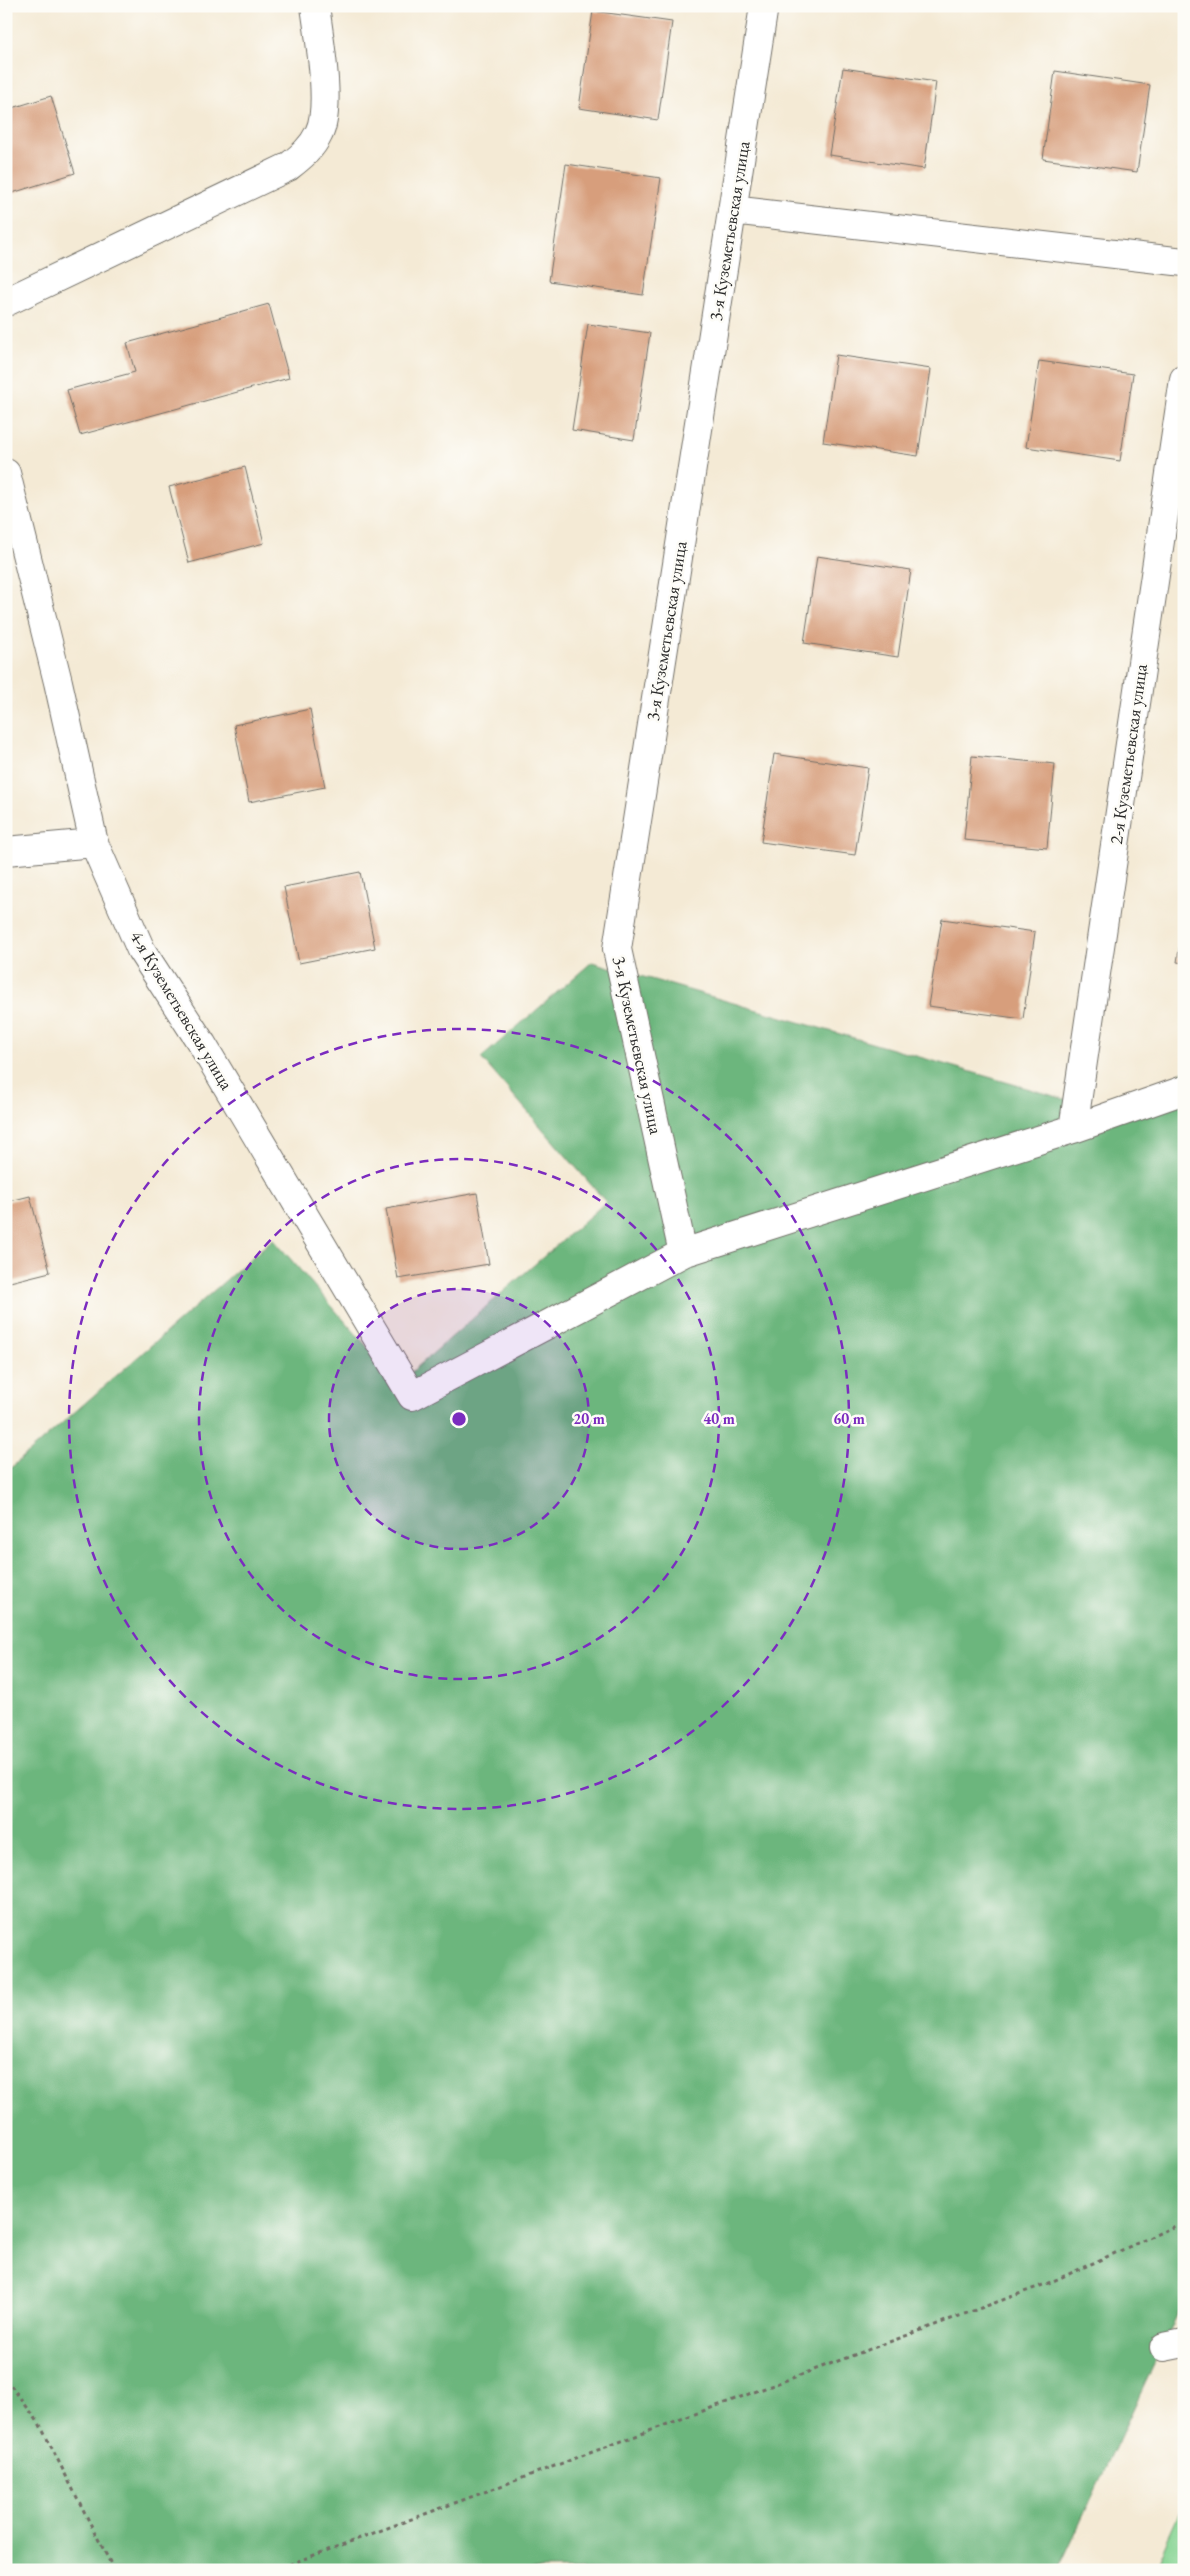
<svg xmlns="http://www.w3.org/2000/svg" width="1190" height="2576" viewBox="0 0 1190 2576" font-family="'EB Garamond',serif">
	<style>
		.green { fill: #86d493; stroke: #58805f }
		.forest { fill: #6cb67d; stroke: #4c7054 }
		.building { fill: #d79e7b }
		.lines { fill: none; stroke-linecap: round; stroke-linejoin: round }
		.minor-casing { stroke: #716e66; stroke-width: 30 }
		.path { stroke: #716e66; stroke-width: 3; stroke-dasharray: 4 4; stroke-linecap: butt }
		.minor { stroke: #fff; stroke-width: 28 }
		.ring { fill: none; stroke: #7b2cbf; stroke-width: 2.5; stroke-dasharray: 9 6 }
		.labels { text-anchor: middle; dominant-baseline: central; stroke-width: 5; stroke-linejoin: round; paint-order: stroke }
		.street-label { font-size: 18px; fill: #2b2b2b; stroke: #fdfcf7 }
		.centre { fill: #7b2cbf; stroke: #fdfcf7; stroke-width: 2.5 }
		.ring-label { font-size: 15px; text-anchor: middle; font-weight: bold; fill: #7b2cbf; stroke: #fdfcf7; stroke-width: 5; stroke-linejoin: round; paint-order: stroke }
	</style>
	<rect width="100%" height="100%" fill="#fdfcf7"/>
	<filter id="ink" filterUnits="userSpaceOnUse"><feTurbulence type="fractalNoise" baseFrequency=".02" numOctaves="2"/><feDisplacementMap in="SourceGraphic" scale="10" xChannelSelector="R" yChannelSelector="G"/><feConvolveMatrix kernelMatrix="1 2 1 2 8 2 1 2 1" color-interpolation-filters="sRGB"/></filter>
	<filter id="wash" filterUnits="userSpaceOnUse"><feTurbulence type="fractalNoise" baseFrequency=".0096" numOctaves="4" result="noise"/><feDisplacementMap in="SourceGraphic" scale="20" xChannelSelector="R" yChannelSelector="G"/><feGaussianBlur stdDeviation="1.12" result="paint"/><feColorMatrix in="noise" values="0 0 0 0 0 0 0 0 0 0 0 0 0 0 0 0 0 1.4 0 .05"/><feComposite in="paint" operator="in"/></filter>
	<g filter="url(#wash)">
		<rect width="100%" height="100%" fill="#f4ead5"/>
		<!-- green -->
		<path class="green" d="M 1184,2502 L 1184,2570 L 1154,2570 Z"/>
		<!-- forest -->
		<path class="forest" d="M 592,962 L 1130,1118 L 1184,1070 L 1184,2309 L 1179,2311 L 1058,2570 L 6,2570 L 6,1472 L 273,1239 L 399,1383 L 606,1202 L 481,1058 Z"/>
		<g id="blocks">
			<!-- building -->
			<path class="building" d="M 593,11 L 672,22 L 658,120 L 579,108 Z
				M 843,68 L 936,82 L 924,169 L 829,155 Z
				M 1055,71 L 1150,85 L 1137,172 L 1043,159 Z
				M 51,96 L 75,173 L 6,195 L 6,110 Z
				M 566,164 L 661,178 L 643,295 L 549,281 Z
				M 269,304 L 289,378 L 80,435 L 67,390 L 135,372 L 127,343 Z
				M 588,324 L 650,333 L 634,440 L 572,430 Z
				M 836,355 L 931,369 L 918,456 L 823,442 Z
				M 1039,361 L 1133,374 L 1120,461 L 1026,447 Z
				M 245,467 L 264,543 L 189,563 L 169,487 Z
				M 817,556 L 911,570 L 898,657 L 804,643 Z
				M 310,709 L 325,787 L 249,802 L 234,725 Z
				M 774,754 L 868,768 L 855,855 L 761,842 Z
				M 972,756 L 1055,764 L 1047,848 L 964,840 Z
				M 360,872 L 375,948 L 299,963 L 284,887 Z
				M 942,919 L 1035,932 L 1023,1019 L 928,1006 Z
				M 1183,925 L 1184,925 L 1184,963 L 1177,962 Z
				M 477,1193 L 489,1264 L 398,1279 L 386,1209 Z
				M 30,1196 L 50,1272 L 6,1283 L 6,1202 Z"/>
		</g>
	</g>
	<g filter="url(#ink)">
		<use href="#blocks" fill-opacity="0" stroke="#716e66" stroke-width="1"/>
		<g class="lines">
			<defs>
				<path id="minor" d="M 732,210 L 1184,262
					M 6,302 L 288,167 C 301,157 312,148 319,133 C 332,107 319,36 315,6
					M 6,473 L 58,682 L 94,843 L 141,950 L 202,1044 L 412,1396 L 683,1253 L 1073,1129 L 1184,1090
					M 6,851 L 94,843
					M 1073,1129 L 1184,379
					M 683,1253 L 617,949 L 764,6
					M 1164,2347 L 1184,2343"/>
			</defs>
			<!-- minor casing -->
			<use href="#minor" class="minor-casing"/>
			<!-- path -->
			<path class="path" d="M 6,2379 L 39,2423 L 114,2570
				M 274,2570 L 1051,2282 L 1184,2222"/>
			<!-- minor -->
			<use href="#minor" class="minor"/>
		</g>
	</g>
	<!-- distance rings -->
	<circle cx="459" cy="1419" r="130" fill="#7b2cbf" fill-opacity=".12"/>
	<g class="ring">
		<circle cx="459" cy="1419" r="130"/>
		<circle cx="459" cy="1419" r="260"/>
		<circle cx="459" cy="1419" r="390"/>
	</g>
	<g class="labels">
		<!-- street labels -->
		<g class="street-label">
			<text transform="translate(729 231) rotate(-81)">3-я Куземетьевская улица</text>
			<text transform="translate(666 631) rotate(-81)">3-я Куземетьевская улица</text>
			<text transform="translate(1128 754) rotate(-82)">2-я Куземетьевская улица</text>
			<text transform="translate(182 1010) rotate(59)">4-я Куземетьевская улица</text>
			<text transform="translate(638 1045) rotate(78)">3-я Куземетьевская улица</text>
		</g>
	</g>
	<circle cx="459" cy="1419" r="8" class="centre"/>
	<g class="ring-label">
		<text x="589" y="1424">20 m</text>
		<text x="719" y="1424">40 m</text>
		<text x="849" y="1424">60 m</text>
	</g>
	<!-- margin -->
	<rect width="1190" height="2576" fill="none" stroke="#fdfcf7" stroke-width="25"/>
</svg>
